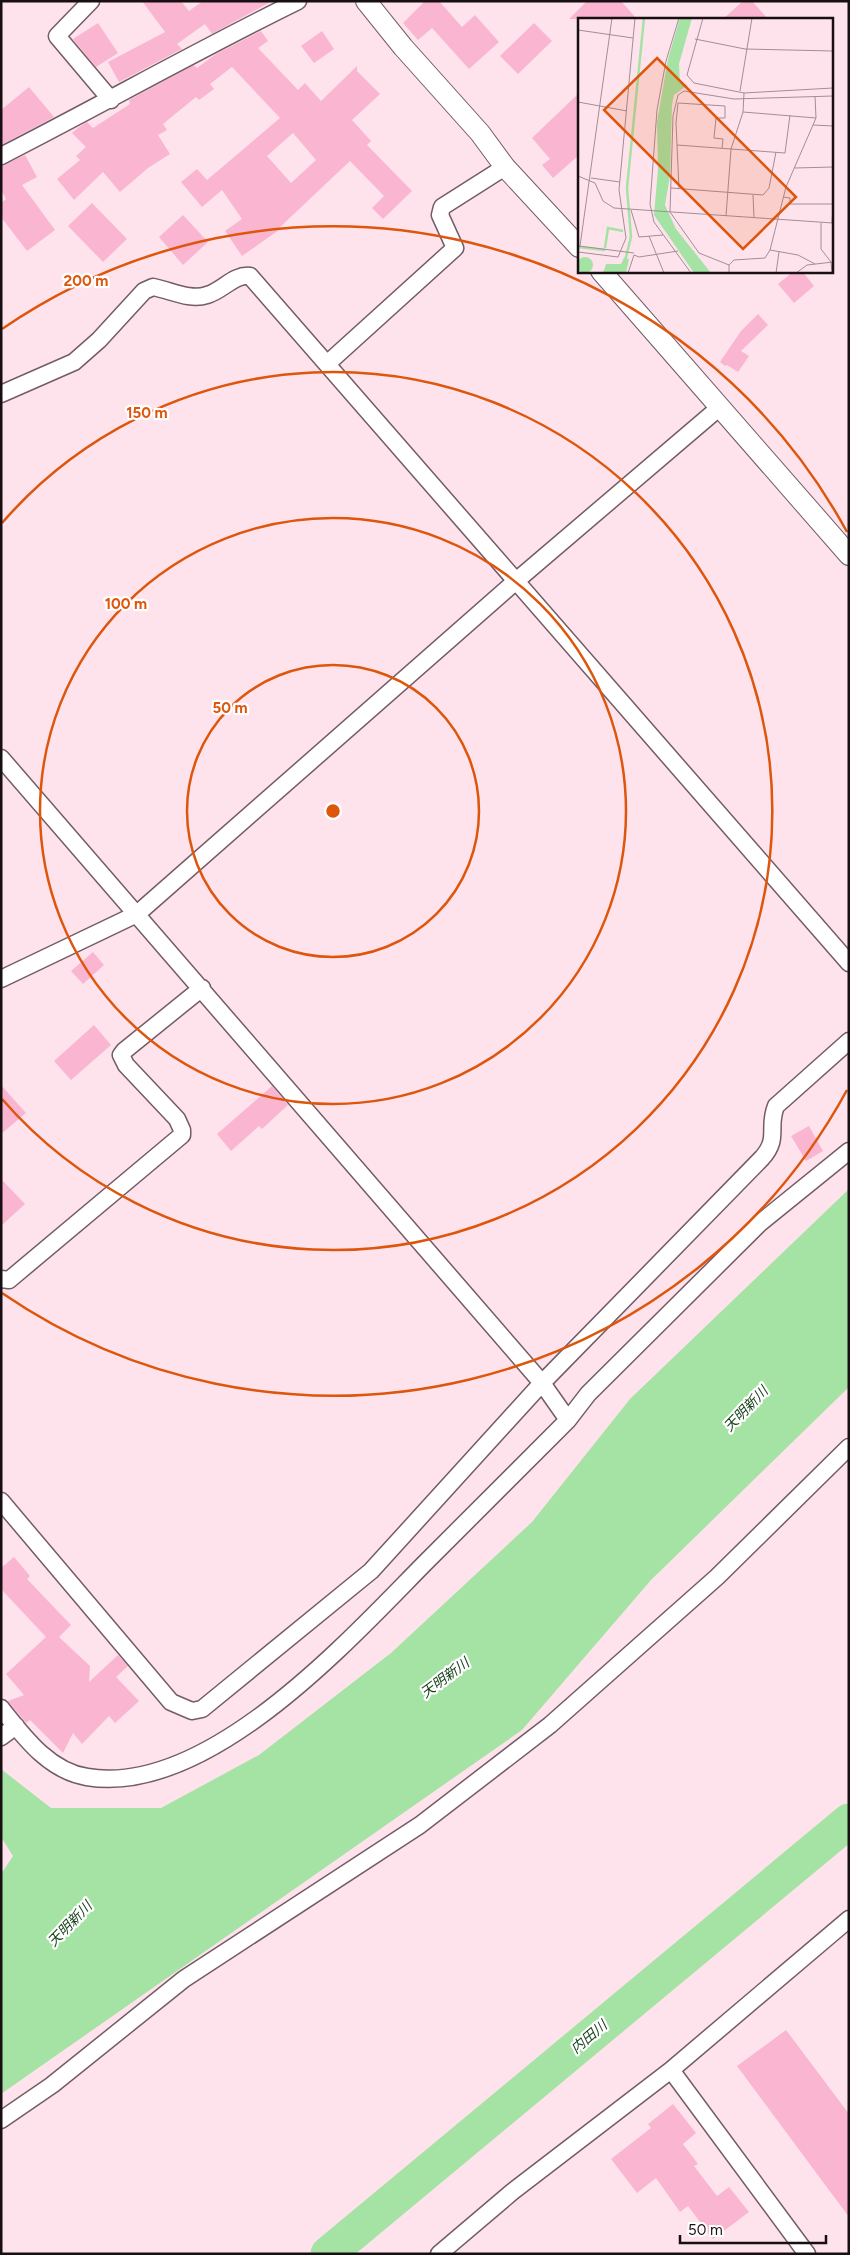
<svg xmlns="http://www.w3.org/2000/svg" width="850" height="2255" viewBox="0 0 850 2255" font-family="Figtree,'Noto Sans JP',sans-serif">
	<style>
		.water { fill: #a4e3a3 }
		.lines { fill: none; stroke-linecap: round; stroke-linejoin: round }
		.river { stroke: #a4e3a3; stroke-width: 35 }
		.building { fill: #fab5d1; fill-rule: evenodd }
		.minor-casing { stroke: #735c65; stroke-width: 19 }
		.tertiary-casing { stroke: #735c65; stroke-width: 22 }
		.minor { stroke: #fff; stroke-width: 16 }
		.tertiary { stroke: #fff; stroke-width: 20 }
		.ring { fill: none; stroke: #de550c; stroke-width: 2.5 }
		.labels { text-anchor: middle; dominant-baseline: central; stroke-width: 4.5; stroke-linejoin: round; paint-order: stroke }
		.water-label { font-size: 14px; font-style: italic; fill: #143f16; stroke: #fff }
		.inset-river { fill: none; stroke: #a4e3a3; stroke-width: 2.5 }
		.inset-road { fill: none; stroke: #a28e96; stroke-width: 1 }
		.view { fill: #de550c; fill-opacity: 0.15; stroke: #de550c; stroke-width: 2.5 }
		.inset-edge { fill: none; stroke: #180f13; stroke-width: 2.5 }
		.centre { fill: #de550c; stroke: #fff; stroke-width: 2.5 }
		.ring-label { font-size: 15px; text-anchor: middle; font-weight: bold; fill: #de550c; stroke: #fff; stroke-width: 4.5; stroke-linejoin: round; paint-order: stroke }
	</style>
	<rect width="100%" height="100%" fill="#fee3ed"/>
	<!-- water -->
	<path class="water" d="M 849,1189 L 849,1387 L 651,1580 L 522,1730 L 1,2094 L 1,1874 L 13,1856 L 1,1837 L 1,1769 L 51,1808 L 161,1808 L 259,1755 L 391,1653 L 532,1522 L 630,1399 Z"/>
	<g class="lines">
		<!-- river -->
		<path class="river" d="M 328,2254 L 849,1821"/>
	</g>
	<!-- building -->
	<path class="building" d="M 142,1 L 181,1 L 189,11 L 203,1 L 272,1 L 212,34 L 205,24 L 177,44 L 182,49 L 119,82 L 108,62 L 165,32 Z
		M 425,1 L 439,1 L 462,27 L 475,15 L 499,42 L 469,69 L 432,28 L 418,40 L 403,23 Z
		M 587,1 L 621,1 L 637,19 L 569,19 Z
		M 743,1 L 752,1 L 768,19 L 723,19 Z
		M 98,23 L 118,53 L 96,67 L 73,39 Z
		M 534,23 L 552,41 L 518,74 L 500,56 Z
		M 261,31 L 268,41 L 258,48 L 298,90 L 305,83 L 321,101 L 357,66 L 357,71 L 380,94 L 352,120 L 371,141 L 367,145 L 412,191 L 383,219 L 372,208 L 384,196 L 350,161 L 278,229 L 279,230 L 242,256 L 225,231 L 242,219 L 222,190 L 202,207 L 181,182 L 197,169 L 207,180 L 280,118 L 232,67 L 210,84 L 214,89 L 199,100 L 196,97 L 163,124 L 167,130 L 158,135 L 170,154 L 148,168 L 120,192 L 103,172 L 74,200 L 57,179 L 80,160 L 76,156 L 86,147 L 72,133 L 79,127 L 87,122 L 93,128 L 130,104 L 129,100 L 194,65 L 197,68 L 216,54 ZM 293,133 L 316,160 L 291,183 L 267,156 Z
		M 322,31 L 334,49 L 314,63 L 301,46 Z
		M 29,87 L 54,117 L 1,145 L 1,110 Z
		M 579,93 L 579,155 L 553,178 L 542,165 L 550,159 L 532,138 Z
		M 25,155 L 37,177 L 22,185 L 55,230 L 27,251 L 1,217 L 1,203 L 6,199 L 1,190 L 1,166 Z
		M 92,203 L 127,239 L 103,262 L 68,226 Z
		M 183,215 L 208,242 L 183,265 L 159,237 Z
		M 794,271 L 802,271 L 814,286 L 794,303 L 778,284 Z
		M 758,314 L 768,325 L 741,351 L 749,356 L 738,372 L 727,365 L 725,366 L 720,362 L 741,331 Z
		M 93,952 L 104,965 L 83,984 L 71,971 Z
		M 94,1025 L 111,1045 L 71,1080 L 54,1061 Z
		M 1,1085 L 26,1113 L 1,1134 Z
		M 272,1086 L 288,1105 L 262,1129 L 259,1126 L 231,1151 L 217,1134 Z
		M 809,1126 L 823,1151 L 806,1161 L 791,1136 Z
		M 1,1179 L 25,1204 L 1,1226 Z
		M 14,1557 L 30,1576 L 27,1579 L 71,1625 L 59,1637 L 90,1666 L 89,1682 L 118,1655 L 128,1666 L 116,1677 L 139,1701 L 115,1723 L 109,1716 L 82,1744 L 73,1733 L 63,1753 L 30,1720 L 26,1723 L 8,1701 L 24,1695 L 6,1674 L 46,1637 L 1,1589 L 1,1568 Z
		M 786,2030 L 849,2114 L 849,2217 L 737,2066 Z
		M 673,2104 L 696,2133 L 683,2144 L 698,2164 L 694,2166 L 717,2196 L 729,2187 L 749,2212 L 713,2239 L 688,2206 L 680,2212 L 656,2178 L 637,2193 L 611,2159 L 651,2128 L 648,2124 Z"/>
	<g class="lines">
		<defs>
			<path id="minor" d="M 91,1 L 57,36 L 111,100
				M 1,156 C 101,105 198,50 298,1
				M 328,363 L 455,248 L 440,215 L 442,207 L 505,167
				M 1,394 L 74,362 L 99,340 L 144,291 L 153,287 C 170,290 190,301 207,295 C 222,291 234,274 250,276 L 849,963
				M 1,758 L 542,1383 L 568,1420
				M 1,979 L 137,914 L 516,581 L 720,407
				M 1,1279 L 9,1280 L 182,1135 L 182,1130 L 177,1119 L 126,1065 L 121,1055 L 124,1051 L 202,988
				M 1,1501 L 171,1702 L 192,1711 L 202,1709 L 371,1571 L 542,1383 L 762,1158 C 780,1138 767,1128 776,1106 L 849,1041
				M 1,1708 C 24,1737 49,1771 87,1777 C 207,1797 347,1642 424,1564 C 472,1516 520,1468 568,1420 L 588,1394 L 760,1223 L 849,1151
				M 1,1737 L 16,1726
				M 671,2070 L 807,2254
				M 1,2120 L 52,2085 L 184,1979 L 420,1825 L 550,1725 L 717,1577 L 849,1447
				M 439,2254 L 512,2192 L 671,2070 L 849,1919"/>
			<path id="tertiary" d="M 366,1 L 403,47 L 480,133 L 505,167 L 579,247
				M 601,271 L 849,555"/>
		</defs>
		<!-- minor casing -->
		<use href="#minor" class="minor-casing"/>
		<!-- tertiary casing -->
		<use href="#tertiary" class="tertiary-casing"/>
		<!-- minor -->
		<use href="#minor" class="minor"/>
		<!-- tertiary -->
		<use href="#tertiary" class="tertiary"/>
	</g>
	<!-- distance rings -->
	<g class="ring">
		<circle cx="333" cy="811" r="146"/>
		<circle cx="333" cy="811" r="293"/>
		<path d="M2 523A439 439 0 1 1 2 1099"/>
		<path d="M847 1090A585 585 0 0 1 2 1293M2 329A585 585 0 0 1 847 532"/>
	</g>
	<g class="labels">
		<!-- water labels -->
		<g class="water-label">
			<text transform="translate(746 1409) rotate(-46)">天明新川</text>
			<text transform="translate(445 1678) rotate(-37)">天明新川</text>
			<text transform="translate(70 1924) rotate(-46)">天明新川</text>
			<text transform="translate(589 2037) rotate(-40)">内田川</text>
		</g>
	</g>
	<!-- overview -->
	<g transform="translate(578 18)">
		<rect width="255" height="255" fill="#fee3ed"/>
		<path d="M 102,0 L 114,0 L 101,46 L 102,65 L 110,67 L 96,77 L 94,87 L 92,158 L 87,187 L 98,211 L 133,255 L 116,255 L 76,197 L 80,151 L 79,104 L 90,41 ZM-1 247a8 8 0 1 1 16 0a8 8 0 1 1-16 0ZM 46,240 L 51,241 L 48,255 L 25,255 L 28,246 L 43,246 Z" fill="#a4e3a3"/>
		<path class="inset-river" d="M 0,229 L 27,232M 27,230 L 30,210 L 45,213M 47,243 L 53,219 L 49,170 L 66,0"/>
		<path class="inset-road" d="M 101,0 L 88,43 L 79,92 L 72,186 L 76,204 L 113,255M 125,0 L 109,57 L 116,65 L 166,75 L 255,70M 0,12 L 55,20M 117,21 L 167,31 L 255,33M 162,73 L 174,0M 0,84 L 49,93M 165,94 L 238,100M 235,107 L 255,108M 99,127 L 207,135 L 212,97M 217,150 L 255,149M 0,158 L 17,165 L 25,183 L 36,190 L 255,205M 13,160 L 42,164M 93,170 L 185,177 L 191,170 L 198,134M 101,171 L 98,105 L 100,85 L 147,88 L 147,100 L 138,100 L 136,120 L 145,121 L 144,130M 175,177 L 176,200M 205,179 L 212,180 L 212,186 L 255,186M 53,192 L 61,219 L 85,217M 148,198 L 153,131 L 165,94 L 166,75M 243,205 L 243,231 L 253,244 L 254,255M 254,205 L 255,188M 71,218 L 86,255M 1,228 L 56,235M 2,228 L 34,0M 192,232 L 220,237 L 237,246M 0,234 L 40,239 L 48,220 L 41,172 L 57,0M 56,237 L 61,239 L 100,233M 151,247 L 121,235 L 92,194 L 95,98 L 100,77 L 106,73 L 156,81 L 255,78M 50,255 L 56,237M 151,255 L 151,247 L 156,242 L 187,240 L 192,232 L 208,169 L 238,100 L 237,78M 198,255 L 201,234M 218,255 L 229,247 L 255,244"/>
		<path class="view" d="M 79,40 L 218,179 L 165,231 L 26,92 Z"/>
		<rect width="255" height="255" class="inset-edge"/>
	</g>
	<circle cx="333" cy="811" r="8" class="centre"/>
	<g class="ring-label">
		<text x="86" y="286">200 m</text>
		<text x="147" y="418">150 m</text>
		<text x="126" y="609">100 m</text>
		<text x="230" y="713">50 m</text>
	</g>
	<!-- border -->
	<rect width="850" height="2255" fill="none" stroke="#180f13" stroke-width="5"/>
	<!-- scale -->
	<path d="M680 2235v8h146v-8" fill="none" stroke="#180f13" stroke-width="2.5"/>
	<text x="688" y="2235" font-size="15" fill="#180f13" stroke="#ffffff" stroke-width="4" paint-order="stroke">50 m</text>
</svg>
